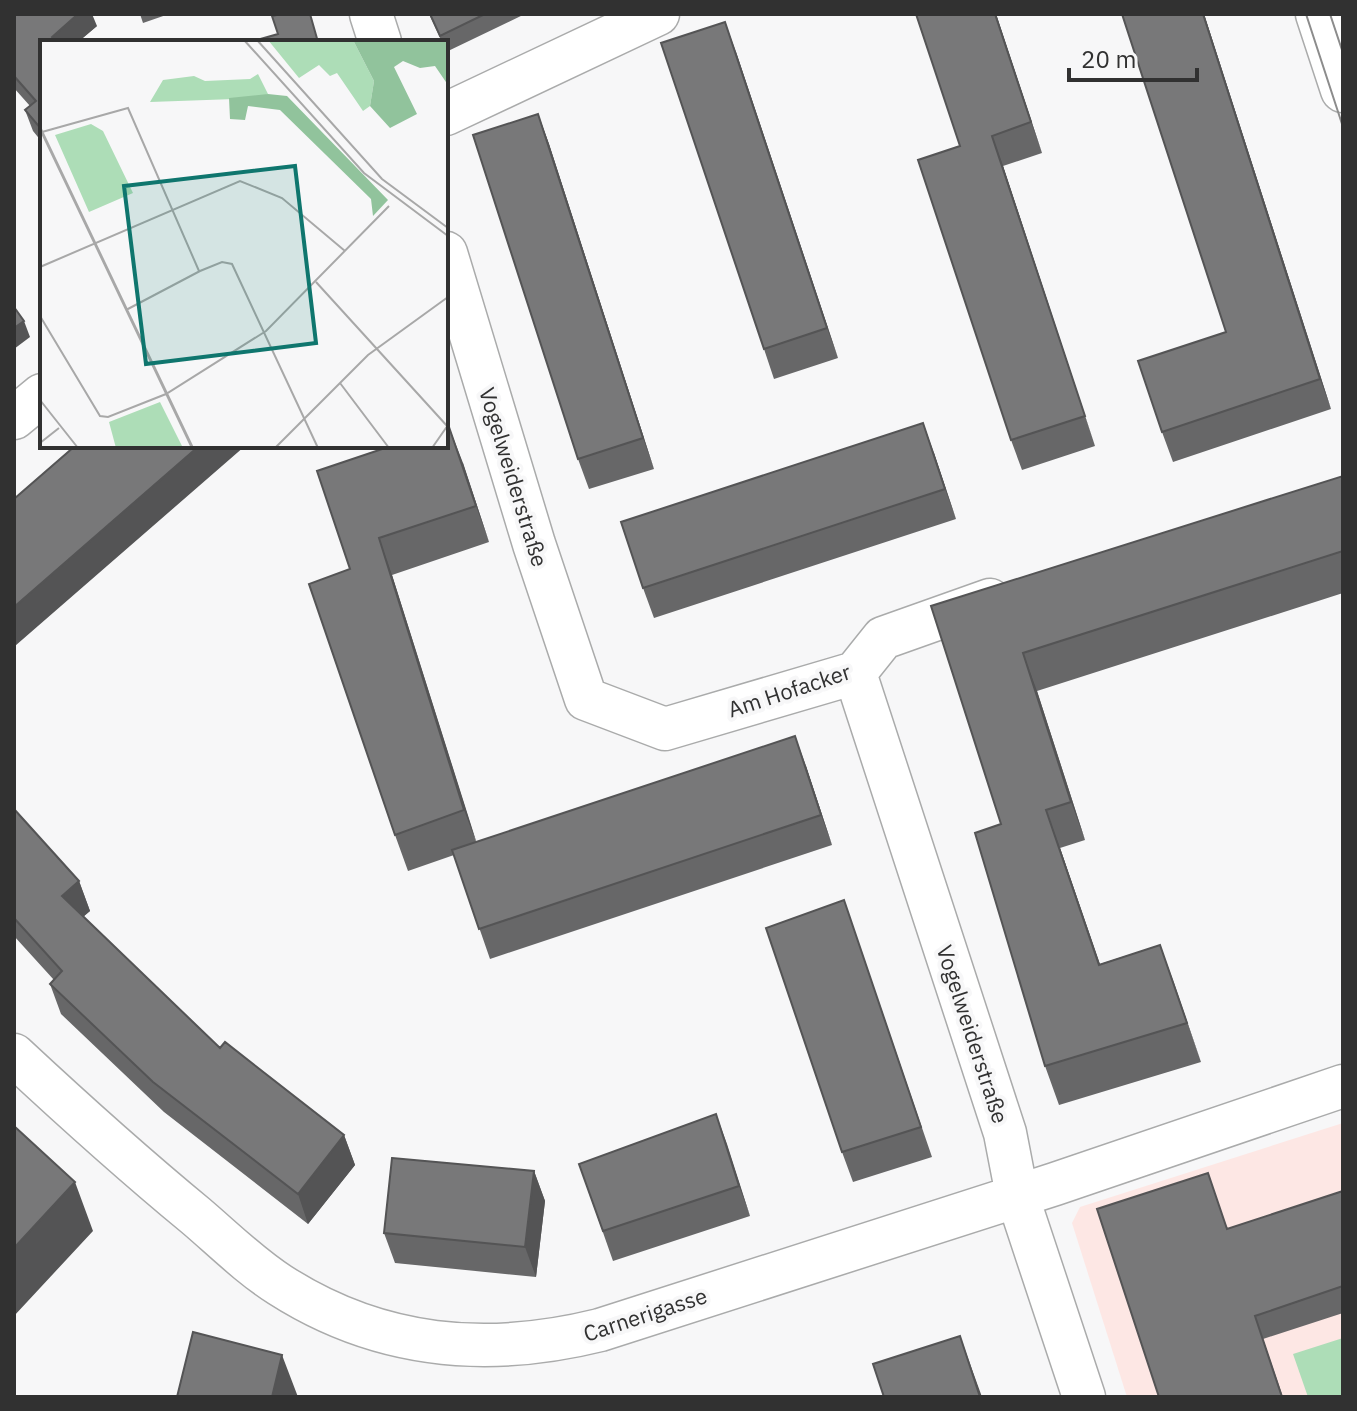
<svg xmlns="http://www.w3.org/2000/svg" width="1357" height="1411" viewBox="0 0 1357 1411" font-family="'IBM Plex Sans',sans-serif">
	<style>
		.education { fill: #fde7e4 }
		.green { fill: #adddb7 }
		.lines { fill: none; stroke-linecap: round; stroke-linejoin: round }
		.street-casing { stroke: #aaabab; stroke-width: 45 }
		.secondary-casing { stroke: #aaabab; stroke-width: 47 }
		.street { stroke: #fff; stroke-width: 42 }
		.secondary { stroke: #fff; stroke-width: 44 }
		.tram { stroke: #8c8c8c; stroke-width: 2 }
		.wall { fill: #676768 }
		.shaded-wall { fill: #545455 }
		.building { fill: #787879; stroke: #545455; stroke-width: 2 }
		.labels { text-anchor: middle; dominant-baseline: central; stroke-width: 8; stroke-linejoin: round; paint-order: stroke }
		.street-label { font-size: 22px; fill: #313131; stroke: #f7f7f8 }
		.inset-road { fill: none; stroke: #a8a8a8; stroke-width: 2 }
		.view { fill: #0f766e; fill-opacity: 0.15; stroke: #0f766e; stroke-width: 4 }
		.inset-edge { fill: none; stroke: #313131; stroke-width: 4 }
	</style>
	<rect width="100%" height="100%" fill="#f7f7f8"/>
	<!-- education -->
	<path class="education" d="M 1343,1123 L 1343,1397 L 1127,1397 L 1072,1223 L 1080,1207 Z"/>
	<!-- green -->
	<path class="green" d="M 1343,1338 L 1343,1397 L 1308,1397 L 1293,1354 Z"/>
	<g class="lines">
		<defs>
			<path id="street" d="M 371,14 L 380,42
				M 446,114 L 658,14
				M 446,253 L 534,544 L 586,699 L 665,729 L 855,673 L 883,638 L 990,600
				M 14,418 L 42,395
				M 855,673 L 1005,1133 L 1017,1195 L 1084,1397
				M 14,1055 C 73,1110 133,1164 196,1216 C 223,1239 250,1266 280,1285 C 380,1349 487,1358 600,1330 L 1055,1184 L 1343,1086"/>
			<path id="secondary" d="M 1318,14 L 1343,90"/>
		</defs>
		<!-- street casing -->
		<use href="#street" class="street-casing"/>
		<!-- secondary casing -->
		<use href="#secondary" class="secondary-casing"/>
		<!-- street -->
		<use href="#street" class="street"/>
		<!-- secondary -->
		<use href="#secondary" class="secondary"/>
		<!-- tram -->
		<path class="tram" d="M 1306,14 L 1343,127
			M 1330,14 L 1343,53"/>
	</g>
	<!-- wall -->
	<path class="wall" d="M 14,14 L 97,26 L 78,42 L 42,42 L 42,142 L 33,131 L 25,110 L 30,106 L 14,88 Z
		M 140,14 L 169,14 L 143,23 Z
		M 429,14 L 525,14 L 446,52 L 446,42 L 442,42 Z
		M 916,14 L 996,14 L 1042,153 L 1003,166 L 1095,446 L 1022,470 L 1011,440 L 960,146 Z
		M 1204,14 L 1331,409 L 1173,462 L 1162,432 L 1226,332 Z
		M 736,52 L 838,358 L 774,379 L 764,349 Z
		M 538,114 L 549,144 L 654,469 L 589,489 L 578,459 Z
		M 934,453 L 956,519 L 654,618 L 643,588 Z
		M 463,463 L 489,542 L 392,575 L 476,842 L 806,766 L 832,845 L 490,959 L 454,855 L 408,871 L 395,835 L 350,569 L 317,471 Z
		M 1343,476 L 1343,593 L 1037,691 L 1085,840 L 1060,848 L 1100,964 L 1160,945 L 1201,1062 L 1059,1105 L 1045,1066 L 1001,824 L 931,606 Z
		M 14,809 L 79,881 L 90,911 L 83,917 L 220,1048 L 344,1135 L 355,1165 L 308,1224 L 164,1112 L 61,1014 L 50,984 L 54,980 L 14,936 Z
		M 844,900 L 932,1157 L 853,1182 L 842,1152 Z
		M 716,1114 L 750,1216 L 613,1261 L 579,1164 Z
		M 534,1171 L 545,1201 L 536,1277 L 395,1263 L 384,1233 Z
		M 1343,1191 L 1343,1313 L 1263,1339 L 1283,1397 L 1159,1397 L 1227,1229 Z"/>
	<!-- shaded-wall -->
	<path class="shaded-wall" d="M 78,14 L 92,14 L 97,26 L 78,42 L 54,42 L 52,37 Z
		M 995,14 L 996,14 L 1042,153 L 1031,122 Z
		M 1203,14 L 1204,14 L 1331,409 L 1320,379 Z
		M 725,22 L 736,52 L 838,358 L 827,328 Z
		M 538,114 L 549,144 L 654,469 L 643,438 Z
		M 992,136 L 1003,166 L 1095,446 L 1085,416 Z
		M 24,321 L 30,337 L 14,349 L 14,328 Z
		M 923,423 L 934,453 L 956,519 L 945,489 Z
		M 449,427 L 463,463 L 489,542 L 476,506 Z
		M 199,446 L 245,446 L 15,646 L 14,642 L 14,607 Z
		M 379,538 L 392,575 L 478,847 L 464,810 Z
		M 1023,653 L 1037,691 L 1085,840 L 1071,802 Z
		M 795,736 L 806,766 L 832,845 L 821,815 Z
		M 1046,810 L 1060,848 L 1113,1003 L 1099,965 Z
		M 79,881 L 90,911 L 72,926 L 62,896 Z
		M 1160,945 L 1174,983 L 1201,1062 L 1187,1023 Z
		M 716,1114 L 727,1144 L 750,1216 L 739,1186 Z
		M 344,1135 L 355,1165 L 308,1224 L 298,1194 Z
		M 534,1171 L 545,1201 L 536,1277 L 525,1247 Z
		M 75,1182 L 93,1231 L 14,1316 L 14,1248 Z
		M 960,1336 L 982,1397 L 980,1397 Z
		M 282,1355 L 298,1397 L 272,1397 Z"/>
	<!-- building -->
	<path class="building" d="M 14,14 L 78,14 L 52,37 L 56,42 L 42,42 L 42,130 L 25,110 L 36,101 L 14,76 Z
		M 281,14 L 310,14 L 318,42 L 250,42 L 278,34 L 272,16 Z
		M 430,14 L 485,14 L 440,36 Z
		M 916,14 L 995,14 L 1031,122 L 992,136 L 1085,416 L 1011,440 L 918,160 L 960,146 Z
		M 1122,14 L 1203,14 L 1320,379 L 1162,432 L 1138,361 L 1226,332 Z
		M 725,22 L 827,328 L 764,349 L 661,43 Z
		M 538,114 L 643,438 L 578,459 L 473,135 Z
		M 14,307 L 24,321 L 14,328 Z
		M 923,423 L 945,489 L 643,588 L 621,522 Z
		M 449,427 L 476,506 L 379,538 L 464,810 L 395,835 L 309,584 L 350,569 L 317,471 L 391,446 L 446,446 L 446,428 Z
		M 75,446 L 199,446 L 14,607 L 14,499 Z
		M 1343,476 L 1343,551 L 1023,653 L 1071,802 L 1046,810 L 1099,965 L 1160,945 L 1187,1023 L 1045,1066 L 975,833 L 1001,824 L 931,606 Z
		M 795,736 L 821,815 L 479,929 L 452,850 Z
		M 14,809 L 79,881 L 62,896 L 220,1048 L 225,1042 L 344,1135 L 298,1194 L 153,1082 L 50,984 L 62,971 L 14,918 Z
		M 844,900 L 921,1127 L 842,1152 L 766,928 Z
		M 716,1114 L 739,1186 L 603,1231 L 579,1164 Z
		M 14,1126 L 75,1182 L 14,1248 Z
		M 392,1158 L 534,1171 L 525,1247 L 384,1233 Z
		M 1208,1173 L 1227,1229 L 1343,1191 L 1343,1286 L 1255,1316 L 1282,1397 L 1159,1397 L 1097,1209 Z
		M 193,1332 L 282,1355 L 272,1397 L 177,1397 Z
		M 960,1336 L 980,1397 L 884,1397 L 873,1364 Z"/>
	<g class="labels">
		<!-- street labels -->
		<g class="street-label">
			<text transform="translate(514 477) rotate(73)">Vogelweiderstraße</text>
			<text transform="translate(789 690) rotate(-18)">Am Hofacker</text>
			<text transform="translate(973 1034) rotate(72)">Vogelweiderstraße</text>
			<text transform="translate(645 1314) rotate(-18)">Carnerigasse</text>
		</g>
	</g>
	<!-- overview -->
	<g transform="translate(40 40)">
		<rect width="408" height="408" fill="#f7f7f8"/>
		<path d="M 228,0 L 313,0 L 334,41 L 330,66 L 323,71 L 297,33 L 290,36 L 279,25 L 259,38 ZM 218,34 L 228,54 L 220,58 L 110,62 L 123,40 L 154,36 L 165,41 L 210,39 ZM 51,84 L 63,91 L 93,153 L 49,172 L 15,95 ZM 120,362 L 143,408 L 76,408 L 69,382 Z" fill="#adddb7"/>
		<path d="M 313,0 L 408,0 L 408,45 L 395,26 L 380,28 L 363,21 L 354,27 L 377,74 L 350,88 L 330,66 L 334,41 ZM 228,54 L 247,56 L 348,160 L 333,176 L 331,159 L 240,70 L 208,66 L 205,80 L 190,79 L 189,58 Z" fill="#91c39c"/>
		<path class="inset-road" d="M 204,0 L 324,133 L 408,196M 217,0 L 342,139 L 408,188M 0,87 L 153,408M 0,89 L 152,408M 2,92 L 88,68 L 159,231M 0,227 L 200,141 L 242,158 L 305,211M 276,242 L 408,387M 86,270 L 160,231 L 182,222 L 192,224 L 278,408M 0,276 L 60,376 L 68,377 L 126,354 L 226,291 L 349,166M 300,343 L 349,408M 0,360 L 38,408M 0,403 L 19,388M 235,408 L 328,315 L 408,257M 392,408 L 408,385"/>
		<path class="view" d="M 255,126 L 276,303 L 106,324 L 84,146 Z"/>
		<rect width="408" height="408" class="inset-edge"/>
	</g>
	<!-- border -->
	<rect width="1357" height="1411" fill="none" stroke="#313131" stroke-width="32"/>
	<!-- scale -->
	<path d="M1069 68v12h128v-12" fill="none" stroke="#313131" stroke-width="4"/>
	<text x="1081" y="68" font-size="24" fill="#313131" stroke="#f7f7f8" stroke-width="6" paint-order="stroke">20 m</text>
</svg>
